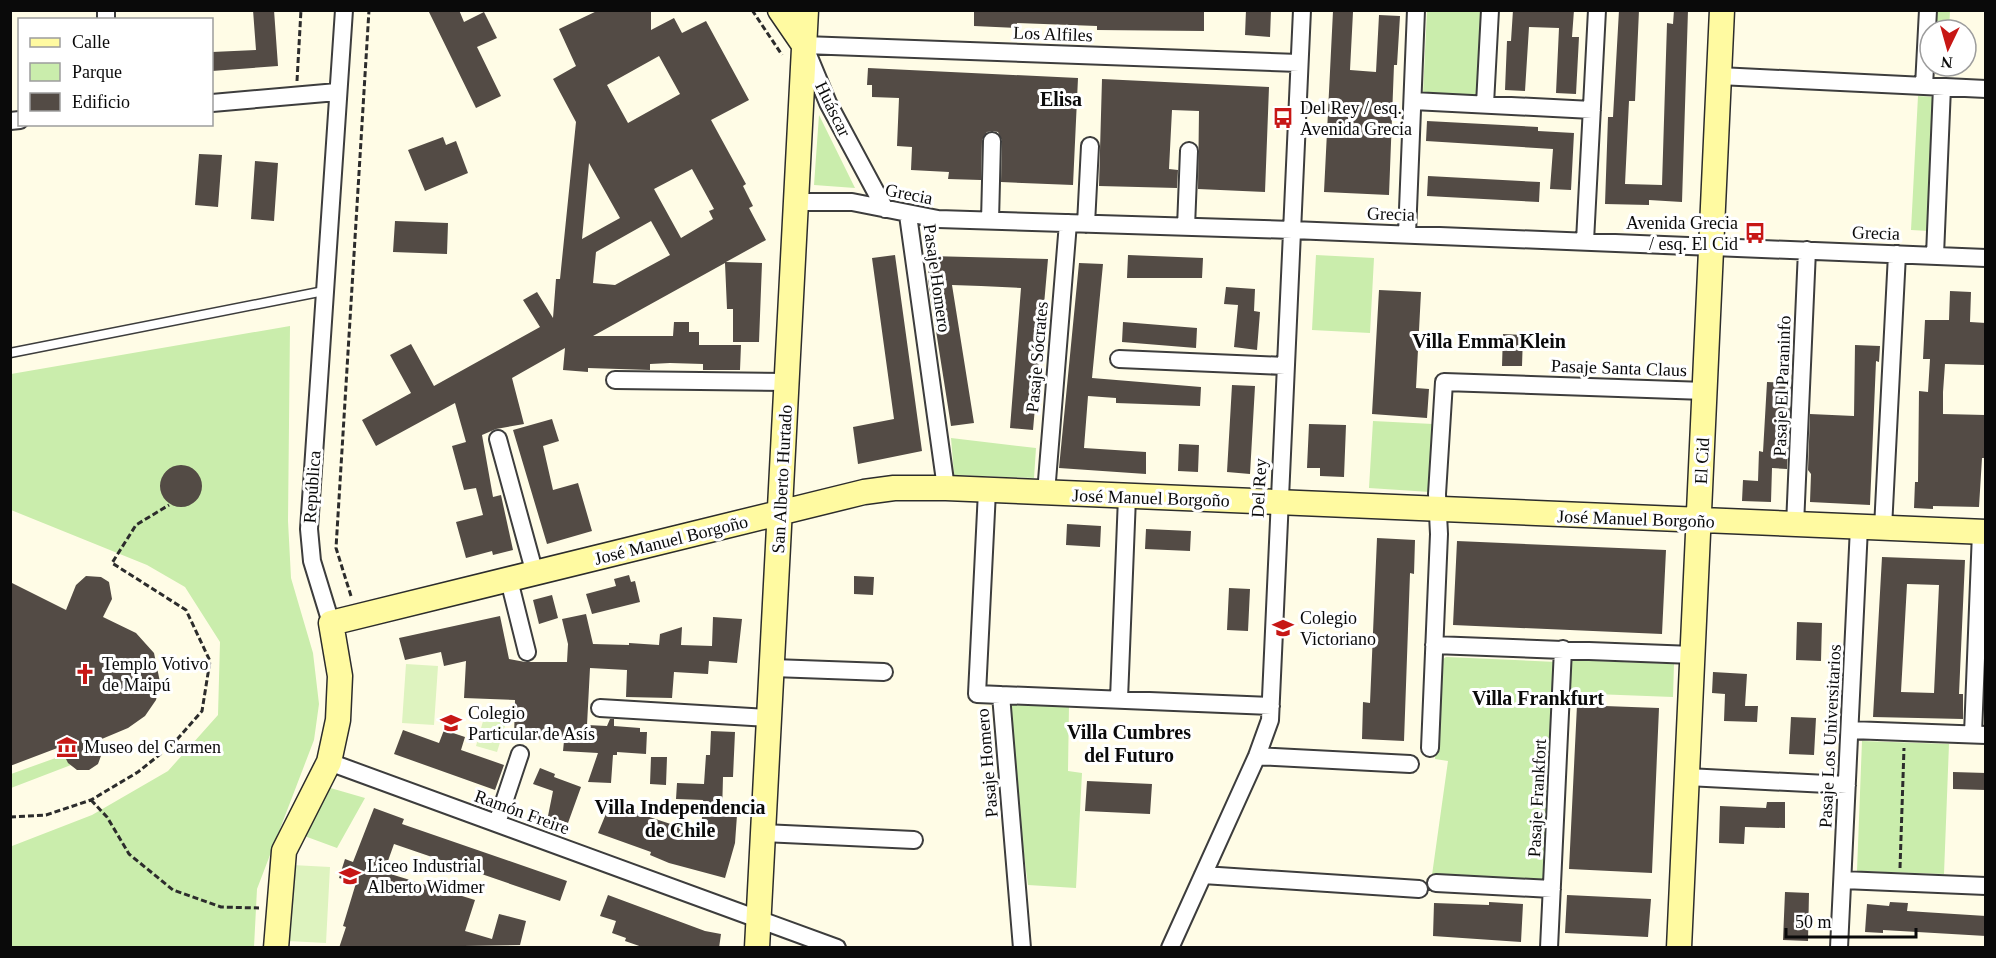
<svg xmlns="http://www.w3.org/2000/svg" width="1996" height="958" viewBox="0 0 1996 958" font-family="Georgia,serif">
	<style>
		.green { fill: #caedac }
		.pitch { fill: #def3bf }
		.building { fill: #534b45; fill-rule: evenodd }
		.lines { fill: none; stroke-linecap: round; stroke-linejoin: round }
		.lane-casing { stroke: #3d3d3d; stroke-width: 11 }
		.street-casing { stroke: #3d3d3d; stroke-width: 20 }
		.secondary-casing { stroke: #2c2c2c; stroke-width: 27 }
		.path { stroke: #2c2c2c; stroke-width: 3; stroke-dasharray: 6 3; stroke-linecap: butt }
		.lane { stroke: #fff; stroke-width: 8 }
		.street { stroke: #fff; stroke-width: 16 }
		.secondary { stroke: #fffaa1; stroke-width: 24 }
		.labels { text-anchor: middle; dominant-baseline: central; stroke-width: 6; stroke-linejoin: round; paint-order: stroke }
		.street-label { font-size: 18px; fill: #0a0a0a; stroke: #fff }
		.poi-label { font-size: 18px; fill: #0a0a0a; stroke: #fff; text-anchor: start }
		.neighbourhood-label { font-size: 20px; font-weight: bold; fill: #0a0a0a; stroke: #fff }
	</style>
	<rect width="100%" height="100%" fill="#fffce6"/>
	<!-- green -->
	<path class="green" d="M 1427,11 L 1484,12 L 1480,96 L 1423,93 Z
		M 1933,11 L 1950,11 L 1949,30 L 1932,30 Z
		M 1918,96 L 1936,97 L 1929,231 L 1911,230 Z
		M 819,115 L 855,188 L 814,185 Z
		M 1316,255 L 1374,258 L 1370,333 L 1312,330 Z
		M 290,326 L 288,521 L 291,578 L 313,653 L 319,704 L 314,740 L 257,889 L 254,947 L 11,947 L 12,846 L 92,815 L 168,771 L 218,715 L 220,642 L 185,587 L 147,565 L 11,510 L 11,374 Z
		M 1373,421 L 1433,424 L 1430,492 L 1369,488 Z
		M 951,438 L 1036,448 L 1034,478 L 954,475 Z
		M 1446,657 L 1557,662 L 1547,876 L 1541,880 L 1432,875 L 1448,761 L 1435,759 L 1439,662 Z
		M 1569,660 L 1674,664 L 1673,697 L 1568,693 Z
		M 1011,701 L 1069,705 L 1068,771 L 1082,773 L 1076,888 L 1028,885 L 1014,780 Z
		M 1862,741 L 1949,744 L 1944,874 L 1857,871 Z
		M 64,755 L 71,765 L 11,788 L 11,774 Z
		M 327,787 L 365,798 L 337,848 L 299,834 Z"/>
	<!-- pitch -->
	<path class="pitch" d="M 406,664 L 438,666 L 434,725 L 402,723 Z
		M 487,707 L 509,713 L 497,752 L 476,746 Z
		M 292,865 L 330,867 L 326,943 L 288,941 Z"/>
	<!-- building -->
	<path class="building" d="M 253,10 L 274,10 L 278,66 L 212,71 L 212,52 L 256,50 Z
		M 428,10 L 459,10 L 464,22 L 484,12 L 497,38 L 477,47 L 501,96 L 476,108 Z
		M 599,10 L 651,10 L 651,30 L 674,18 L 682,33 L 706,21 L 749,100 L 711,120 L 746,184 L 743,186 L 753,206 L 749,208 L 766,240 L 726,262 L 762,263 L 759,342 L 733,342 L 733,309 L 727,309 L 725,263 L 593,336 L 673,336 L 674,322 L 689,322 L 689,332 L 699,332 L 699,345 L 741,345 L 740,370 L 703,370 L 703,364 L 670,363 L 650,364 L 650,370 L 588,368 L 588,372 L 563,370 L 565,348 L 512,378 L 524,424 L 496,429 L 482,435 L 493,497 L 501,495 L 513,550 L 493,555 L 492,551 L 466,558 L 456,522 L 483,515 L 476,488 L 464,490 L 452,446 L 466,442 L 455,403 L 376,446 L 362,420 L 411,393 L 390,355 L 411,344 L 434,386 L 540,327 L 523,300 L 537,292 L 553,318 L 556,279 L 560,279 L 576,122 L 553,79 L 576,66 L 559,29 ZM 659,56 L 680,94 L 628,123 L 607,85 ZM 589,163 L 620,218 L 582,239 ZM 692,169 L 714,209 L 709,211 L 713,219 L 681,238 L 654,189 ZM 651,221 L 670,255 L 615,285 L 593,283 L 596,252 Z
		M 974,10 L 1204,10 L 1204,31 L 1097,30 L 1097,26 L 1017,23 L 1017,28 L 974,26 Z
		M 1246,10 L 1271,10 L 1270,37 L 1245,35 Z
		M 1513,10 L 1574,10 L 1572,37 L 1579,37 L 1576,94 L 1556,93 L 1559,28 L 1529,27 L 1525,91 L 1505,90 L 1507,41 L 1511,41 Z
		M 1619,10 L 1639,10 L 1635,101 L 1629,101 L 1625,184 L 1662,185 L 1667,23 L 1673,24 L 1674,10 L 1688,10 L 1682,202 L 1649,200 L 1649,205 L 1605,204 L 1608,117 L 1613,117 Z
		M 1333,11 L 1353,12 L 1350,70 L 1376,72 L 1379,15 L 1400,16 L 1397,65 L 1394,65 L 1389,195 L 1324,192 Z
		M 868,68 L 1078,78 L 1073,185 L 1001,182 L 1002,141 L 998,132 L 993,131 L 987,132 L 982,140 L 981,180 L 948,179 L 949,172 L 911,170 L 912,147 L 897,146 L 899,98 L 872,97 L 872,85 L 867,85 Z
		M 1102,79 L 1269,87 L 1265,192 L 1198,189 L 1199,111 L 1172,110 L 1169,169 L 1178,170 L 1177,188 L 1099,186 Z
		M 1427,121 L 1538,127 L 1538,131 L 1574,133 L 1571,190 L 1550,189 L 1553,149 L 1426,141 Z
		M 443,137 L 446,145 L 456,141 L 468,173 L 425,191 L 408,150 Z
		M 199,154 L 222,155 L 218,207 L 195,205 Z
		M 255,161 L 278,163 L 274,221 L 251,219 Z
		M 1428,176 L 1540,182 L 1539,202 L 1427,196 Z
		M 395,221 L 448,223 L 447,254 L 393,252 Z
		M 895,255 L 922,451 L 858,464 L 853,427 L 894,419 L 872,258 Z
		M 1128,255 L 1203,258 L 1202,278 L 1127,278 Z
		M 929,256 L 1048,259 L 1033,430 L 1010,428 L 1021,288 L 981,286 L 952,285 L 974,423 L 951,426 L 928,280 Z
		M 1079,263 L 1103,264 L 1092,378 L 1201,387 L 1200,406 L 1116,403 L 1116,398 L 1088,396 L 1084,448 L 1146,452 L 1146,474 L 1059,468 Z
		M 1226,287 L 1255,289 L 1254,311 L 1260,312 L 1257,350 L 1234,347 L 1238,305 L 1224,304 Z
		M 1379,290 L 1421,292 L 1416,388 L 1429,389 L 1427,418 L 1372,414 Z
		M 1950,291 L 1971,292 L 1970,322 L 1986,323 L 1986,365 L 1945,364 L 1943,392 L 1943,414 L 1985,415 L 1986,458 L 1982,458 L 1979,507 L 1933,506 L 1933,509 L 1914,508 L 1915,482 L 1918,482 L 1919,391 L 1928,392 L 1930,359 L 1923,359 L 1925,320 L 1949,320 Z
		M 1123,322 L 1197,328 L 1196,348 L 1122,342 Z
		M 1503,334 L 1523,335 L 1522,366 L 1502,366 Z
		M 1855,345 L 1880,346 L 1879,362 L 1876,361 L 1870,505 L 1810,502 L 1811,474 L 1808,470 L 1810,414 L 1854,416 Z
		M 1767,382 L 1791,383 L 1787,469 L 1772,468 L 1771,502 L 1742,501 L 1743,480 L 1758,481 L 1759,451 L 1763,452 Z
		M 1232,385 L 1255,386 L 1250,474 L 1227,472 Z
		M 552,419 L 559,441 L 543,446 L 553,490 L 578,483 L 592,531 L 547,544 L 513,430 Z
		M 1309,424 L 1346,425 L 1344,477 L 1320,476 L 1320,468 L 1307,468 Z
		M 1179,444 L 1199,445 L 1198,472 L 1178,471 Z
		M160 486a21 21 0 1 1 42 0a21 21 0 1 1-42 0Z
		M 1067,524 L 1101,526 L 1100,547 L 1066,545 Z
		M 1146,529 L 1191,531 L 1190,551 L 1145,549 Z
		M 1377,538 L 1415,540 L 1414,574 L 1410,573 L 1404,741 L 1362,739 L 1363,702 L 1370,703 Z
		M 1457,541 L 1666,550 L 1662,634 L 1453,625 Z
		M 1882,557 L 1965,560 L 1959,694 L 1963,694 L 1963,719 L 1873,717 ZM 1907,584 L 1939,585 L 1934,693 L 1901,692 Z
		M 629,575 L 631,582 L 635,581 L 640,602 L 592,614 L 586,594 L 616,586 L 614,579 Z
		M 86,576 L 101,577 L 109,582 L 112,599 L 103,617 L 136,633 L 154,653 L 160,682 L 156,700 L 145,716 L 128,728 L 97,741 L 102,753 L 98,764 L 89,770 L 77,770 L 68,763 L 60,747 L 10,766 L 10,582 L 66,610 L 76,585 Z
		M 854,576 L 874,577 L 873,595 L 854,594 Z
		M 1229,588 L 1250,589 L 1248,631 L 1227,630 Z
		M 552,595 L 558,618 L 539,624 L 533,600 Z
		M 586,614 L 593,644 L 629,645 L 629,643 L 659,645 L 660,634 L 682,627 L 681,645 L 712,646 L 713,617 L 742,619 L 737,663 L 709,661 L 708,674 L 674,672 L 672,698 L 626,697 L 627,670 L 590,668 L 587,725 L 607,726 L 610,719 L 614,719 L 614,726 L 640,728 L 640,732 L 647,732 L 646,754 L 617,752 L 617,755 L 613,755 L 611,783 L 588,782 L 598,753 L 563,751 L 564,741 L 514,738 L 515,700 L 464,698 L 466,661 L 444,666 L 441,652 L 405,660 L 399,638 L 500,616 L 509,659 L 525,662 L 567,662 L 568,644 L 562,619 Z
		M 1797,622 L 1822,623 L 1821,661 L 1796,660 Z
		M 1713,672 L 1747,674 L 1745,706 L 1758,706 L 1757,722 L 1724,721 L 1725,694 L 1712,693 Z
		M 1577,705 L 1659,708 L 1652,873 L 1569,869 Z
		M 1791,717 L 1816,718 L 1814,755 L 1789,754 Z
		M 403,730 L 439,743 L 444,730 L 465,737 L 461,750 L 504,765 L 495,790 L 394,754 Z
		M 711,731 L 735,732 L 733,777 L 723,777 L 722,814 L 737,815 L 735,843 L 725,878 L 669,863 L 650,855 L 651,852 L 598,833 L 610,804 L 701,834 L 703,800 L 676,799 L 677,783 L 704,784 L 706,755 L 710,755 Z
		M 651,757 L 667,757 L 666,785 L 650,784 Z
		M 540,768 L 555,774 L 554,777 L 581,787 L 568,823 L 548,816 L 553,791 L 533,784 Z
		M 1953,772 L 1986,773 L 1986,790 L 1953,789 Z
		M 1087,781 L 1152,784 L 1150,814 L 1085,811 Z
		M 1767,802 L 1785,802 L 1785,828 L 1745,827 L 1744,844 L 1719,843 L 1720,806 L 1766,808 Z
		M 374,808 L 404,819 L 402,824 L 567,881 L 560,901 L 394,844 L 384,872 L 475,900 L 465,931 L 492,939 L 499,914 L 526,921 L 520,945 L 339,948 L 346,927 L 343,926 L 356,883 L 339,878 L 345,859 L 353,862 Z
		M 1785,892 L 1809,893 L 1808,941 L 1783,940 Z
		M 608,895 L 705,931 L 721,934 L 719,948 L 645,948 L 625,941 L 626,938 L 612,933 L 616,921 L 600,916 Z
		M 1567,895 L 1651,899 L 1648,937 L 1565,933 Z
		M 1489,902 L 1523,904 L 1521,942 L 1433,936 L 1434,903 L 1489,905 Z
		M 1890,902 L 1908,903 L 1907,911 L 1986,916 L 1986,936 L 1883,930 L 1883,933 L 1865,932 L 1867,904 L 1889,906 Z"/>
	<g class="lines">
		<defs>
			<path id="lane" d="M 10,353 L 324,291"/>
			<path id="street" d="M 106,20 L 106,10
				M 1719,76 L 1986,89
				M 1924,86 L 1928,10
				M 1413,101 L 1592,110
				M 212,103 L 337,92
				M 1485,104 L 1490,10
				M 10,121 L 20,120
				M 796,202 L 852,202 L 938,219 L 1292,230 L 1986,258
				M 885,209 L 828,103 L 804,45 L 1299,63
				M 908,215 L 946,488
				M 990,221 L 992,141
				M 1086,224 L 1090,146
				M 1186,227 L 1189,151
				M 1407,234 L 1416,10
				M 1585,241 L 1597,10
				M 1935,255 L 1942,87
				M 1119,359 L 1285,366
				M 615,380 L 787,382
				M 498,439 L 535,574
				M 987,491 L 977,694 L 1271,706
				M 1046,493 L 1068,223
				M 1795,525 L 1807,250
				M 1883,528 L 1897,254
				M 509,580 L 527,652
				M 331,623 L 312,561 L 309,529 L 344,10
				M 1434,645 L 1693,655
				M 773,668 L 884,672
				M 1001,695 L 1022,948
				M 1119,699 L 1127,497
				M 600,708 L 770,718
				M 1850,730 L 1986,735
				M 1973,734 L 1981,532
				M 1430,748 L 1439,534 L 1437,494 L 1444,382 L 1705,391
				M 1257,756 L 1410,764
				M 329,762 L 837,948
				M 1687,777 L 1847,785
				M 497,823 L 520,754
				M 763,833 L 914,840
				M 1203,875 L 1419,889
				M 1843,880 L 1986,886
				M 1436,883 L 1552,889
				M 1170,948 L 1257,756 L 1270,720 L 1302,10
				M 1549,948 L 1563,649
				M 1839,948 L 1859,527"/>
			<path id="secondary" d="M 780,10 L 804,45
				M 276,948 L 284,851 L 329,762 L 338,720 L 340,676 L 331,623 L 864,492 L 894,488 L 946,488 L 1986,532
				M 757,948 L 806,10
				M 1679,948 L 1722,10"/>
		</defs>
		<!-- lane casing -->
		<use href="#lane" class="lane-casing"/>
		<!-- street casing -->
		<use href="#street" class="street-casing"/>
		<!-- secondary casing -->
		<use href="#secondary" class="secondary-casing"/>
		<!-- path -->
		<path class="path" d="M 752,10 L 782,55
			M 297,81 L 301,10
			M 351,596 L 336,548 L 369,10
			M 91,800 L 107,817 L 129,854 L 173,890 L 221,907 L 259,908
			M 10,817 L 46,815 L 91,800 L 138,772 L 173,744 L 202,711 L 210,661 L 186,610 L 112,563 L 136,525 L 169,505
			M 1900,868 L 1904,748"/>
		<!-- lane -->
		<use href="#lane" class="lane"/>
		<!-- street -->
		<use href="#street" class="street"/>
		<!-- secondary -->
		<use href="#secondary" class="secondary"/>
	</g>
	<!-- icons -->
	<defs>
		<symbol id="bus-bare" viewBox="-9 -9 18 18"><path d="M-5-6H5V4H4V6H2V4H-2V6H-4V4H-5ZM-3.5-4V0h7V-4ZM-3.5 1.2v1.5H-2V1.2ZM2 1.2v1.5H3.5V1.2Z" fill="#c71715" stroke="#fff" stroke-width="2.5" paint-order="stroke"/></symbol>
		<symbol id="school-bare" viewBox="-9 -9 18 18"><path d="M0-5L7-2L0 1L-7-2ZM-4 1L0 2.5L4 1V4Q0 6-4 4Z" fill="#c71715" stroke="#fff" stroke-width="2.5" paint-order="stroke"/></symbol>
		<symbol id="church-bare" viewBox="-9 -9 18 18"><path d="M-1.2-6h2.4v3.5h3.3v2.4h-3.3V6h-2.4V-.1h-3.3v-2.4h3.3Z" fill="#c71715" stroke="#fff" stroke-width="2.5" paint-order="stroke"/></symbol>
		<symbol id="museum-bare" viewBox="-9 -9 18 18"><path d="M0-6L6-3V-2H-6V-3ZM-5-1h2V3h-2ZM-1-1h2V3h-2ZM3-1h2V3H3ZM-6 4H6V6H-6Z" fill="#c71715" stroke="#fff" stroke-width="2.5" paint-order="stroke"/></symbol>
	</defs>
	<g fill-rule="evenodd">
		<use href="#bus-bare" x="1268" y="103" width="30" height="30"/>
		<use href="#bus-bare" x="1740" y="218" width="30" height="30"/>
		<use href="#school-bare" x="1268" y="613" width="30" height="30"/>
		<use href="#church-bare" x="70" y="659" width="30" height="30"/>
		<use href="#school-bare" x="436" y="708" width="30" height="30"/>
		<use href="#museum-bare" x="52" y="732" width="30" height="30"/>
		<use href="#school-bare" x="335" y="861" width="30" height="30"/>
	</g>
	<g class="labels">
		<!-- street labels -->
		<g class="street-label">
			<text transform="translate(1053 34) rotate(2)">Los Alfiles</text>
			<text transform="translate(833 109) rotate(64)">Huáscar</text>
			<text transform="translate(909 194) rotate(11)">Grecia</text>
			<text transform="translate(1391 214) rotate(2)">Grecia</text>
			<text transform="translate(1876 233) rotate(2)">Grecia</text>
			<text transform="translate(937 278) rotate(82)">Pasaje Homero</text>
			<text transform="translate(1037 357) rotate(-85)">Pasaje Sócrates</text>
			<text transform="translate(1619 368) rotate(2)">Pasaje Santa Claus</text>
			<text transform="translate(1782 386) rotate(-88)">Pasaje El Paraninfo</text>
			<text transform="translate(1702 461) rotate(-87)">El Cid</text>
			<text transform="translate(782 479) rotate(-87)">San Alberto Hurtado</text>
			<text transform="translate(312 487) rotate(-86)">República</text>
			<text transform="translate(1259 488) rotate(-87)">Del Rey</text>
			<text transform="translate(1151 498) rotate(2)">José Manuel Borgoño</text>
			<text transform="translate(1636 519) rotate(2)">José Manuel Borgoño</text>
			<text transform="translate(671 540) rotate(-14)">José Manuel Borgoño</text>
			<text transform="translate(1830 736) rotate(-87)">Pasaje Los Universitarios</text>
			<text transform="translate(987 763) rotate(-95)">Pasaje Homero</text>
			<text transform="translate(1537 798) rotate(-87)">Pasaje Frankfort</text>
			<text transform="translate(522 812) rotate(20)">Ramón Freire</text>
		</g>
		<!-- poi labels -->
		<g class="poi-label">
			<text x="1300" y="108">Del Rey / esq.<tspan x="1300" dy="21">Avenida Grecia</tspan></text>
			<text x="1738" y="223" text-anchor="end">Avenida Grecia<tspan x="1738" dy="21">/ esq. El Cid</tspan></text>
			<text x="1300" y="618">Colegio<tspan x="1300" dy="21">Victoriano</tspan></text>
			<text x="102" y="664">Templo Votivo<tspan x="102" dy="21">de Maipú</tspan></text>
			<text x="468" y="713">Colegio<tspan x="468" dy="21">Particular de Asís</tspan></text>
			<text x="84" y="747">Museo del Carmen</text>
			<text x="367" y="866">Liceo Industrial<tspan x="367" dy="21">Alberto Widmer</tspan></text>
		</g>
		<!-- neighbourhood labels -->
		<g class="neighbourhood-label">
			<text x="1061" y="99">Elisa</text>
			<text x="1489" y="341">Villa Emma Klein</text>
			<text x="1538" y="698">Villa Frankfurt</text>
			<text x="1129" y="732">Villa Cumbres<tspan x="1129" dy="23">del Futuro</tspan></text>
			<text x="680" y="807">Villa Independencia<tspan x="680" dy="23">de Chile</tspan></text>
		</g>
	</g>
	<!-- border -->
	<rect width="1996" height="958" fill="none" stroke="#0a0a0a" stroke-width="24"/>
	<!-- legend -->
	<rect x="18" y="18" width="195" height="108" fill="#ffffff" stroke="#9d9d9d" stroke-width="1.5"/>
	<rect x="30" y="38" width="30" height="9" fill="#fffaa1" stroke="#9d9d9d" stroke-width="1.5"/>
	<text x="72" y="48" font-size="18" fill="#0a0a0a">Calle</text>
	<rect x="30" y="63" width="30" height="18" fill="#caedac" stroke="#9d9d9d" stroke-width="1.5"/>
	<text x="72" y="78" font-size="18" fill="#0a0a0a">Parque</text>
	<rect x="30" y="93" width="30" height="18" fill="#534b45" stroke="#9d9d9d" stroke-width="1.5"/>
	<text x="72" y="108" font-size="18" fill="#0a0a0a">Edificio</text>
	<!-- north arrow -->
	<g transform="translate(1948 48) rotate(185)"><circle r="28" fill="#ffffff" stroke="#9d9d9d" stroke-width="1.5"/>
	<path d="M0-4.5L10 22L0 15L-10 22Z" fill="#c71715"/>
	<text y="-9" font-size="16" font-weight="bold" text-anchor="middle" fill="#0a0a0a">N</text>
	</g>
	<!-- scale -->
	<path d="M1786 928v9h130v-9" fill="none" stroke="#0a0a0a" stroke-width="3"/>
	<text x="1795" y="928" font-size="18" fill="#0a0a0a" stroke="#ffffff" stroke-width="4.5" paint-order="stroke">50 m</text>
</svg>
